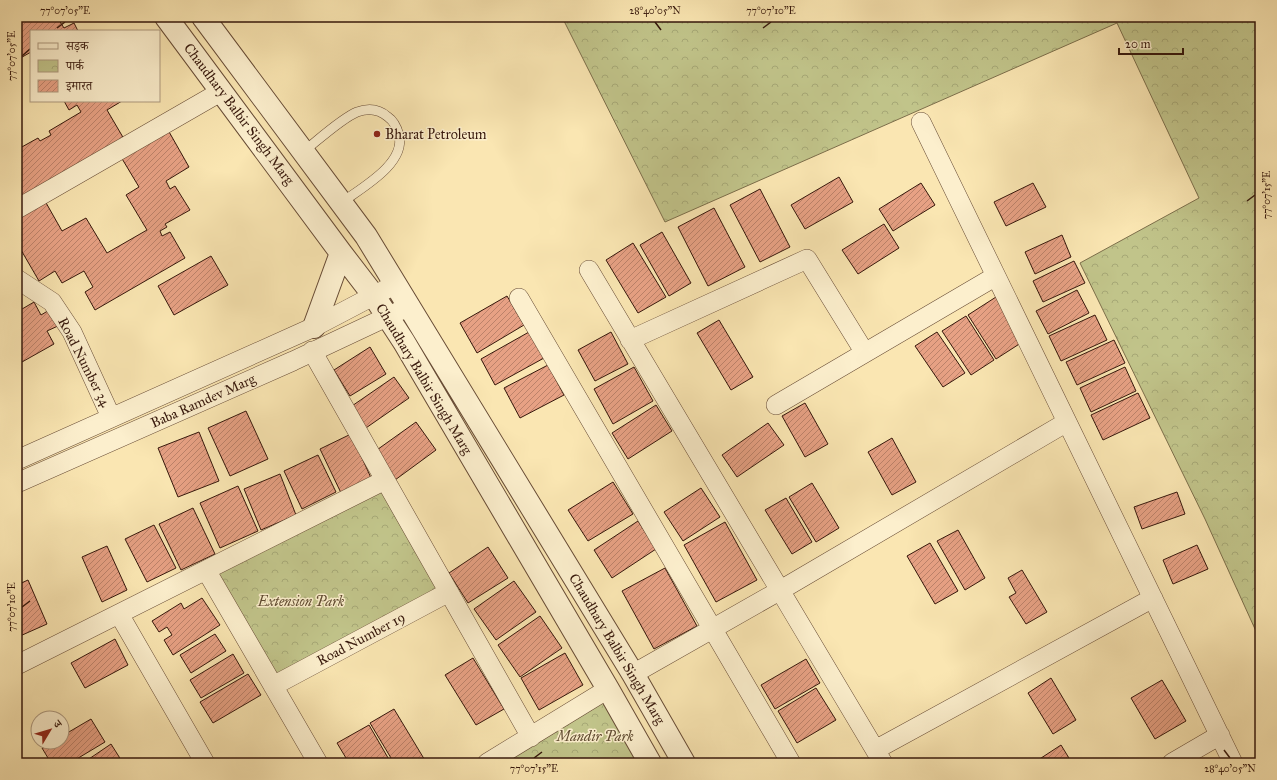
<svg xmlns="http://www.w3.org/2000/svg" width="1277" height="780" viewBox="0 0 1277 780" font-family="'IM FELL Great Primer','Noto Serif Devanagari',serif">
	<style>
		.park { fill: url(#park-crowns); stroke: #7c6e4a }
		.building { fill: url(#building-hatch); stroke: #36170b }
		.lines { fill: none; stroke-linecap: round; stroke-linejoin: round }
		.service-casing { stroke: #674b35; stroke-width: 10 }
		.minor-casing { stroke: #674b35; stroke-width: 20 }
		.tertiary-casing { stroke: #674b35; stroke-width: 24 }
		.service { stroke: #fcefcd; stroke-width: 9 }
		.minor { stroke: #fcefcd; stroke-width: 19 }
		.tertiary { stroke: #fcefcd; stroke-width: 22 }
		.ticks { fill: none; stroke: #36170b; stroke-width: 1.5 }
		.poi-dot { fill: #8f2418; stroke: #fcefcd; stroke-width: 1.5 }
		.labels { text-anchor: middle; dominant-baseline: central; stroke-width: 3; stroke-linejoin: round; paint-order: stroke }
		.street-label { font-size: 14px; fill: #36170b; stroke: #fcefcd }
		.poi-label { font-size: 14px; fill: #36170b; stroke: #fcefcd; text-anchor: start }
		.park-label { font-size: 14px; font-style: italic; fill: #604b31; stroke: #fcefcd }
		.neatline { fill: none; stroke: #36170b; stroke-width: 1.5 }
		.ticks-label { font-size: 10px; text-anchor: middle; fill: #36170b }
	</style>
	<defs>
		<pattern id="park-crowns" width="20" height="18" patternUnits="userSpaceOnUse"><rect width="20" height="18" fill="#c1c48a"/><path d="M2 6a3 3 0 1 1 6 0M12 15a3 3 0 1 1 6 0" fill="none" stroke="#a6a876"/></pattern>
		<pattern id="building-hatch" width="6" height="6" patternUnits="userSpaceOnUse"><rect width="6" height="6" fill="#e7a184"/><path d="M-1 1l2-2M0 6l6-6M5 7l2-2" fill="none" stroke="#bc826a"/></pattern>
	</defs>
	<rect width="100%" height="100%" fill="#fae6b2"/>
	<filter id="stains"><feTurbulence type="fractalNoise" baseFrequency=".005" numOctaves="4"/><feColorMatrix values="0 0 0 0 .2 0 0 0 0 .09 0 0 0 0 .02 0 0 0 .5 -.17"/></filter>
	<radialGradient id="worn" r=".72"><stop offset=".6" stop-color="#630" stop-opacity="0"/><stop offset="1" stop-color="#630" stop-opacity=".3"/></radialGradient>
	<!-- park -->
	<path class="park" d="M 562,17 L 1260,17 L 1260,640 L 1205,519 L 1080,263 L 1199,198 L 1117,23 L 665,222 Z
		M 382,491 L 449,592 L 273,686 L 218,574 Z
		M 605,698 L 642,763 L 503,763 Z"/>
	<!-- building -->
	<path class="building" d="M 17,17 L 57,17 L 64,28 L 74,23 L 78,31 L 31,31 L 31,52 L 17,60 Z
		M 64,101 L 122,101 L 107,110 L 124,139 L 17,202 L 17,155 L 22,152 L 20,148 L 38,138 L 40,141 L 51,135 L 49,131 L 81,112 L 77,105 L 69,110 Z
		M 168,130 L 189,167 L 166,181 L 170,189 L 175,186 L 190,210 L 165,224 L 167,227 L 160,231 L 162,236 L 170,232 L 185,258 L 95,310 L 85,292 L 93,287 L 84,271 L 62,283 L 55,271 L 39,281 L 17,243 L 17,240 L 21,237 L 17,230 L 17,218 L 45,201 L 62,231 L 86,218 L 107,253 L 147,230 L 126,195 L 139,187 L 121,157 Z
		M 839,177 L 853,202 L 805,229 L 791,205 Z
		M 921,183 L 935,205 L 893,231 L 879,209 Z
		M 1033,183 L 1046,207 L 1006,226 L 994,202 Z
		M 760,189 L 790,247 L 760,262 L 730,205 Z
		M 714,208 L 745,267 L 708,286 L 678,227 Z
		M 884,224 L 899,248 L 858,274 L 842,250 Z
		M 662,232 L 691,283 L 669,296 L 640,245 Z
		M 1062,235 L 1071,257 L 1035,274 L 1025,252 Z
		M 633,243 L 666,297 L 638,313 L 606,260 Z
		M 211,256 L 228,285 L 174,315 L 158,286 Z
		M 1074,261 L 1085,283 L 1043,302 L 1033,281 Z
		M 1077,290 L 1089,313 L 1048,334 L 1036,311 Z
		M 507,296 L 524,325 L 477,353 L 460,323 Z
		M 996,297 L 1024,341 L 996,359 L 968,315 Z
		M 34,302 L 41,315 L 51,309 L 60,325 L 47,331 L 54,344 L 22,362 L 17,352 L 17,312 Z
		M 1095,315 L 1107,340 L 1061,361 L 1049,336 Z
		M 966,316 L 994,360 L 971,375 L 942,331 Z
		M 719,320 L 753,377 L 731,390 L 697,333 Z
		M 529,332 L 544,358 L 495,385 L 481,359 Z
		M 611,332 L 628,364 L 595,381 L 578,350 Z
		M 937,332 L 965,373 L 943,387 L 915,346 Z
		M 1114,340 L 1125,363 L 1077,385 L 1066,362 Z
		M 370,347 L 386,374 L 350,396 L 334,370 Z
		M 548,365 L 564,395 L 520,418 L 504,388 Z
		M 634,367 L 653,401 L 613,424 L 594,389 Z
		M 1125,367 L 1136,391 L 1091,412 L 1080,388 Z
		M 394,377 L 409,398 L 363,430 L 349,408 Z
		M 1138,393 L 1150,418 L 1103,440 L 1091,415 Z
		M 805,403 L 828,444 L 805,457 L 782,416 Z
		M 656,405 L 672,431 L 628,459 L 612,433 Z
		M 246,411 L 268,459 L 230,476 L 208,428 Z
		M 416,422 L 436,450 L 395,480 L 374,452 Z
		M 768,423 L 784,445 L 737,477 L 722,455 Z
		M 199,432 L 219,481 L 178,497 L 158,448 Z
		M 351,434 L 372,480 L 342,495 L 320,449 Z
		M 892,438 L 916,482 L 892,495 L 868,452 Z
		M 318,455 L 336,492 L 302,509 L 284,471 Z
		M 280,474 L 296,515 L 261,530 L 244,489 Z
		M 613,482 L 633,514 L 588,541 L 568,510 Z
		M 812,483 L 839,528 L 816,542 L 789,497 Z
		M 238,486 L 258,531 L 220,548 L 200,503 Z
		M 701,488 L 720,517 L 683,541 L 664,512 Z
		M 1177,492 L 1185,514 L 1142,529 L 1134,507 Z
		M 786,498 L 812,542 L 792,554 L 765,510 Z
		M 193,508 L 215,554 L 181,570 L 159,524 Z
		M 638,521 L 656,549 L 612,578 L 594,550 Z
		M 725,522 L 757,580 L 716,602 L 684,545 Z
		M 154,525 L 176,568 L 147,582 L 125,539 Z
		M 958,530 L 985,578 L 965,590 L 937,541 Z
		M 930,543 L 958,591 L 935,604 L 907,556 Z
		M 1197,545 L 1208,569 L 1173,584 L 1163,560 Z
		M 107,546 L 127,590 L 102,602 L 82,557 Z
		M 488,547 L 508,578 L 468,603 L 449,573 Z
		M 665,568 L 697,626 L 654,649 L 622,591 Z
		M 1022,570 L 1047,612 L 1026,624 L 1009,597 L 1016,593 L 1008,578 Z
		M 28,580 L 47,624 L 20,636 L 17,628 L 17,585 Z
		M 514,581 L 536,612 L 496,640 L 474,609 Z
		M 202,598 L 220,625 L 173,655 L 164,640 L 172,635 L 167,627 L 159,632 L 152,621 L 181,603 L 184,609 Z
		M 540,616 L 562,648 L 520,677 L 498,645 Z
		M 215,634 L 226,651 L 191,673 L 180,655 Z
		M 115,639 L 128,665 L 85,688 L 71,663 Z
		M 565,653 L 583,685 L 539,710 L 521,678 Z
		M 233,654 L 244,673 L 201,698 L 190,680 Z
		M 473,658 L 504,709 L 476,725 L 445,675 Z
		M 806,659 L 820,683 L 775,709 L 761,685 Z
		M 248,674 L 261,695 L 213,723 L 200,702 Z
		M 1051,678 L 1076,720 L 1053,734 L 1028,693 Z
		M 1162,680 L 1186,721 L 1155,739 L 1131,698 Z
		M 816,688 L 836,720 L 797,743 L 778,711 Z
		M 394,709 L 426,762 L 424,763 L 394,763 L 370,723 Z
		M 91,719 L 105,742 L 70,763 L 51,763 L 42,748 L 52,742 L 62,742 L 62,736 Z
		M 369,725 L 391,763 L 349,763 L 337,743 Z
		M 111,744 L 123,763 L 83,763 Z
		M 1061,745 L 1072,763 L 1036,763 L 1035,762 Z"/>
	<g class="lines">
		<defs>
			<path id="service" d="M 303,152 C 317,141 342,118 357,112 C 368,108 379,109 388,117 C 394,121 397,128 399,135 C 406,164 361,188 341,203"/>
			<path id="minor" d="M 921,122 L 1233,763
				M 17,209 L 222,91
				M 589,270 L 883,763
				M 17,279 L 52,302 L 72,332 L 111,417
				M 519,298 L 791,763
				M 630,340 L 807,259 L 865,353
				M 312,351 L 531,737
				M 776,405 L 996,276
				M 17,460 L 314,327 L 396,284
				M 17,483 L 293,361 L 410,306
				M 206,570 L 318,763
				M 119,614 L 205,763
				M 17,665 L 385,480
				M 633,674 L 779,591 L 1067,422
				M 273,686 L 449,592
				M 875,750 L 1153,598
				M 487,763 L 608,689
				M 1172,763 L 1220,735"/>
			<path id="tertiary" d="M 166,17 L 341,253 L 374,296 L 404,342 L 608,689 L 650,763
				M 203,17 L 366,236 L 633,674 L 684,763
				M 314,327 L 341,253"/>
		</defs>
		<!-- service casing -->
		<use href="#service" class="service-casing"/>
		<!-- minor casing -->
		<use href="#minor" class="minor-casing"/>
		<!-- tertiary casing -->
		<use href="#tertiary" class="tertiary-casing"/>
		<!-- service -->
		<use href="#service" class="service"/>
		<!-- minor -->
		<use href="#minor" class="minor"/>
		<!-- tertiary -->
		<use href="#tertiary" class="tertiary"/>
	</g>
	<!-- ticks -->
	<path class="ticks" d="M 655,22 L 661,30M 57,28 L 65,22M 763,28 L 771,22M 22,56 L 30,49M 1247,201 L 1255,195M 22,607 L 30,601M 1224,750 L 1230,758M 534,758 L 542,752"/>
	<!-- markers -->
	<circle class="poi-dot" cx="377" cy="134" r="4"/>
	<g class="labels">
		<!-- street labels -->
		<g class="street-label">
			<text transform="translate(239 114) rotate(53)">Chaudhary Balbir Singh Marg</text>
			<text transform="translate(84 362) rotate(63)">Road Number 34</text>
			<text transform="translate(424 379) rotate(59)">Chaudhary Balbir Singh Marg</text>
			<text transform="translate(203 401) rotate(-24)">Baba Ramdev Marg</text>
			<text transform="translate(361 639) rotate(-28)">Road Number 19</text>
			<text transform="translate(617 649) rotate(59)">Chaudhary Balbir Singh Marg</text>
		</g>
		<!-- poi labels -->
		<g class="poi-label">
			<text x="385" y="134">Bharat Petroleum</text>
		</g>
		<!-- park labels -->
		<g class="park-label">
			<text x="301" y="601">Extension Park</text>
			<text x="595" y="736">Mandir Park</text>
		</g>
	</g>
	<!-- margin -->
	<rect width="1277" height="780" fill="none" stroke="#fae6b2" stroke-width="44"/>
	<!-- legend -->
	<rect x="30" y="30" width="130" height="72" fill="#fcefcd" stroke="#ad997f"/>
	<rect x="38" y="43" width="20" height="6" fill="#fcefcd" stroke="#ad997f"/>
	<text x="66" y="50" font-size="12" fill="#36170b">सड़क</text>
	<rect x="38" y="60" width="20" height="12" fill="url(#park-crowns)" stroke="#ad997f"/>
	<text x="66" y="70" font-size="12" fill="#36170b">पार्क</text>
	<rect x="38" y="80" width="20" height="12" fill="url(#building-hatch)" stroke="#ad997f"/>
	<text x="66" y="90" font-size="12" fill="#36170b">इमारत</text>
	<!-- north arrow -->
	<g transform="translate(50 730) rotate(52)"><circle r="19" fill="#fcefcd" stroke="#ad997f"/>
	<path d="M0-3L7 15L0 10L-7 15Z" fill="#8f2418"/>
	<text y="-6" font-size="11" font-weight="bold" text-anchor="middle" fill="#36170b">उ</text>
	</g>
	<!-- scale -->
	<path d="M1119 48v6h64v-6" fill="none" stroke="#36170b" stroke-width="2"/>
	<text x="1125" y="48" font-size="12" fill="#36170b" stroke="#fcefcd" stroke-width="3" paint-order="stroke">20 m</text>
	<rect x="22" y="22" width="1233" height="736" class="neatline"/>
	<g class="ticks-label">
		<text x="65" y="14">77°07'05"E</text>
		<text x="655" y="14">28°40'05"N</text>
		<text x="771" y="14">77°07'10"E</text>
		<text transform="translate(11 56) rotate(-90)" y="4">77°07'05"E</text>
		<text transform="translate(1266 195) rotate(-90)" y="4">77°07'15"E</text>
		<text transform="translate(11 607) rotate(-90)" y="4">77°07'10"E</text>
		<text x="534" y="772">77°07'15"E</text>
		<text x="1230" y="772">28°40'05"N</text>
	</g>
	<rect width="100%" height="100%" filter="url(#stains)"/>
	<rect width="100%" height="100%" fill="url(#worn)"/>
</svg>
